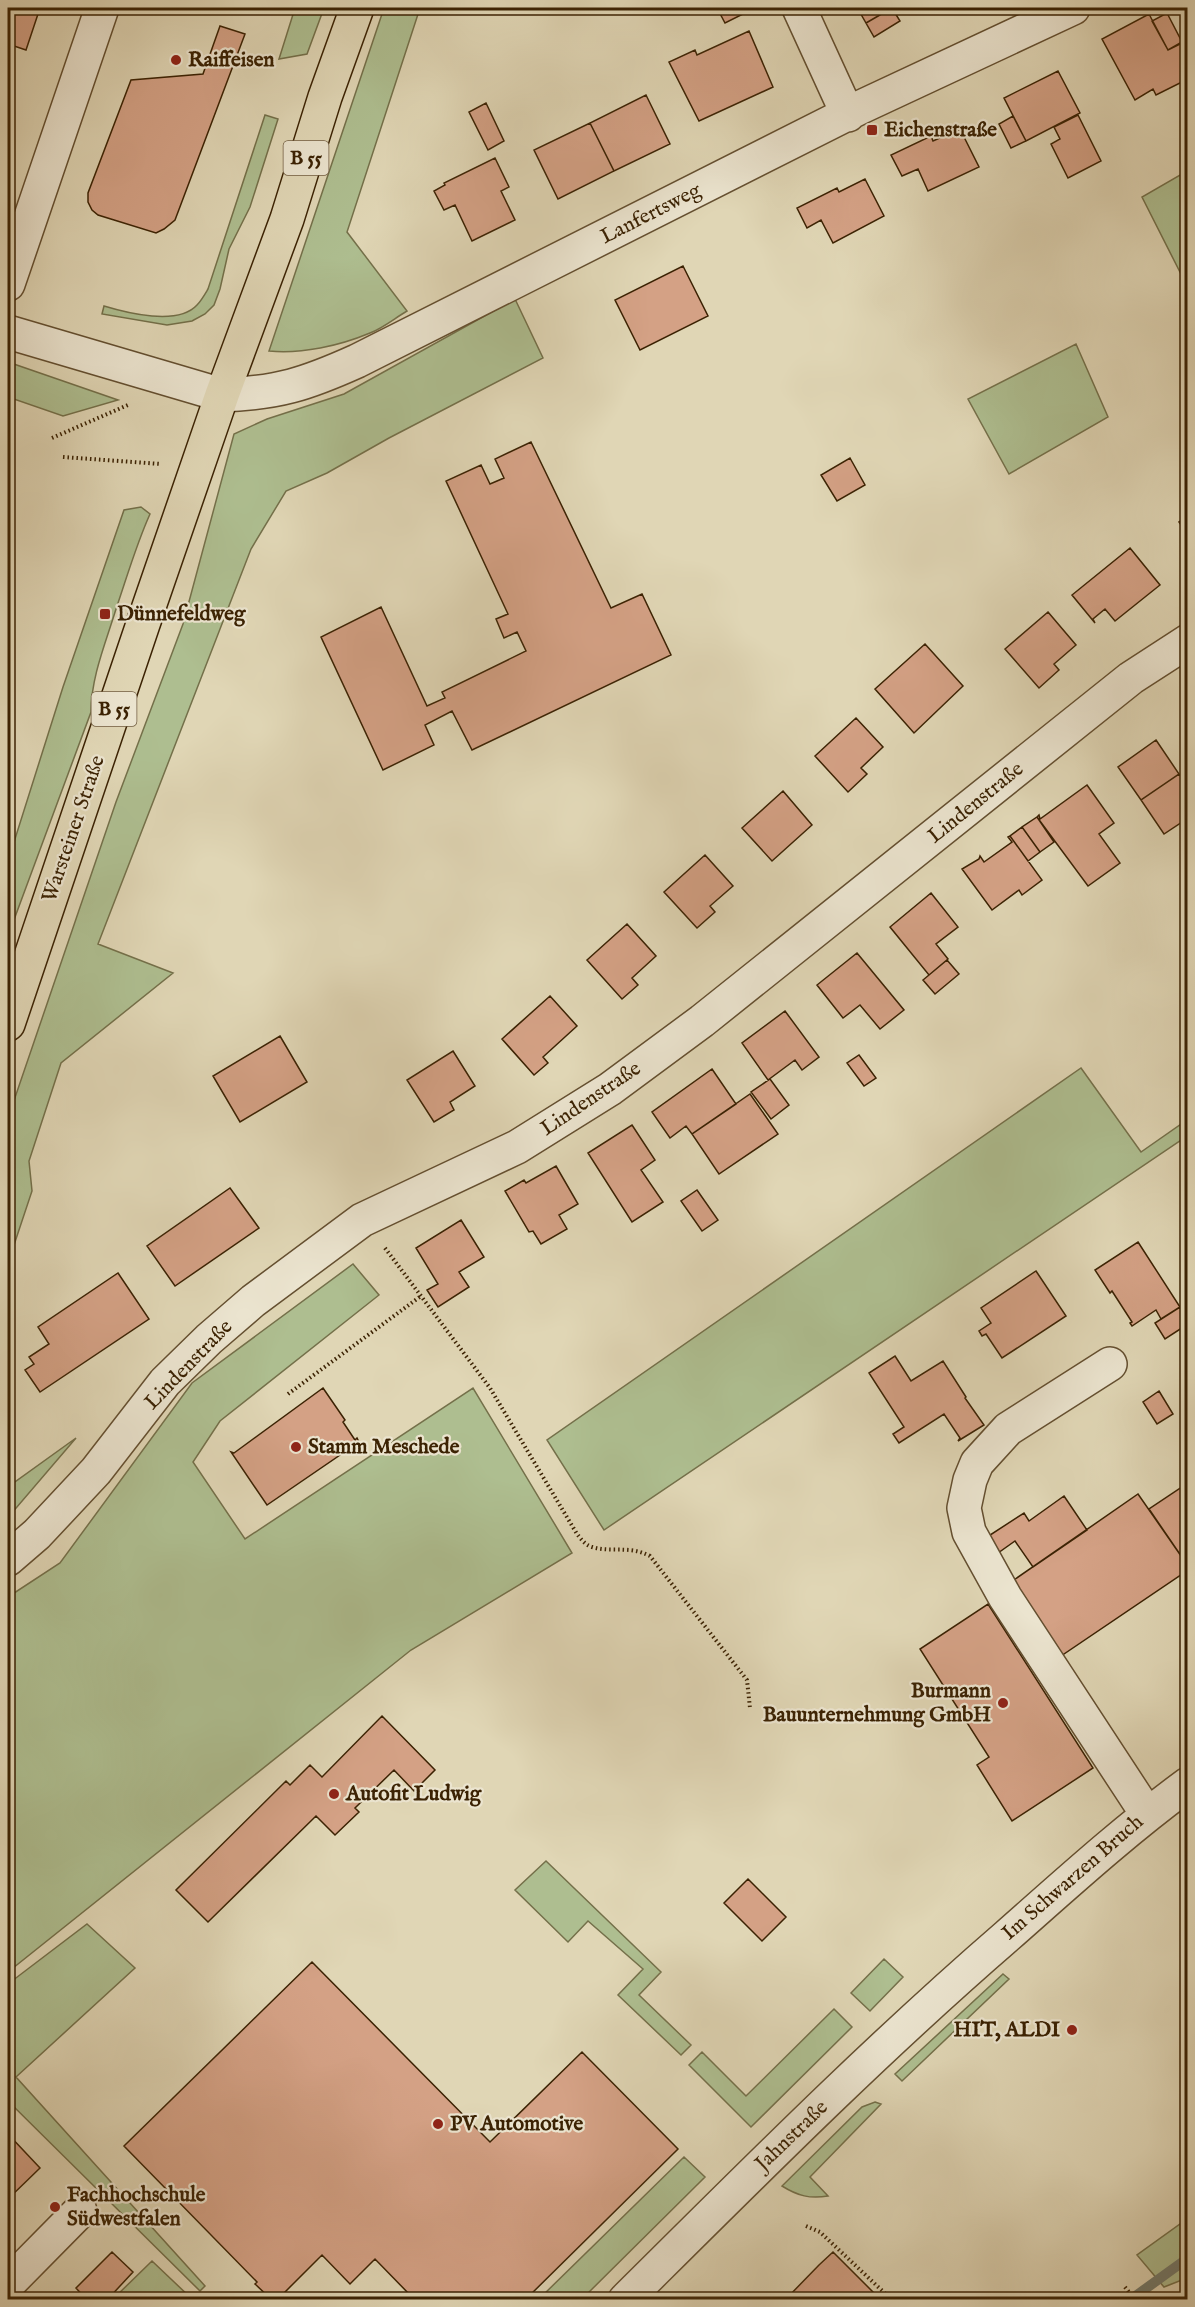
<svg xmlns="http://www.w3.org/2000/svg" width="1195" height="2307" viewBox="0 0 1195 2307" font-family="'IM FELL English',serif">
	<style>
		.green { fill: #aebe90; stroke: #74704a; stroke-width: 1.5 }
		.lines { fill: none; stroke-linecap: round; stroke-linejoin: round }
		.stream { stroke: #727b6e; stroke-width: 10 }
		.building { fill: #d4a185; stroke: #3b2203; stroke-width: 1.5 }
		.minor-casing { stroke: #644f30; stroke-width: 36 }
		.major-casing { stroke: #3b2203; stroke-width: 36 }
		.path { stroke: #3b2203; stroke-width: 4; stroke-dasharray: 1.5 3; stroke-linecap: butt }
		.minor { stroke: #ebe4cf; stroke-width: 33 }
		.major { stroke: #e0d6b5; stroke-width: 33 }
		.poi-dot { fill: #8f2418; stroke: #ebe4cf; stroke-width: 2 }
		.labels { text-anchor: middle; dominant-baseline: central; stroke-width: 4.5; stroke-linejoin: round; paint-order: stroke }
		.shield { fill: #ebe4cf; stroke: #705c40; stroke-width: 1.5 }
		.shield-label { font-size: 20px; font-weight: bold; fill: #3b2203 }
		.poi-label { font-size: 21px; font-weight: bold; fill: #3b2203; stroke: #ebe4cf; text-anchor: start }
		.street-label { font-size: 21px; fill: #3b2203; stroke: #ebe4cf }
	</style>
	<rect width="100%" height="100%" fill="#e0d6b5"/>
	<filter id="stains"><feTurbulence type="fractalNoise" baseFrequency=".00333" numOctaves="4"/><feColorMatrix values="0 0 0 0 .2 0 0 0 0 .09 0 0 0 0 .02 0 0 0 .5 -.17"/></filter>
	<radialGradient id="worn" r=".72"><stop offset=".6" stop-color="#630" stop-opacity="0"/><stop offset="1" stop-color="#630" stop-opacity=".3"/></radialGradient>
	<!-- green -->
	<path class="green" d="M 295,8 L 324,8 L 307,54 L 279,59 Z
		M 384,8 L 420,8 L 347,232 L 407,311 C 395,318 383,328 370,333 C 339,346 302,354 269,351 Z
		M 265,115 L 278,119 L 250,207 L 229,249 L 220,289 L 214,305 L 205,314 L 192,321 L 167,325 L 102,314 L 104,306 C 127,313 178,326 197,305 C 201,301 205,294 208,289 Z
		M 1187,171 L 1187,286 L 1142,197 Z
		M 515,299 L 543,358 L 389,438 L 327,473 L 286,491 L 251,549 L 98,944 L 173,973 L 61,1063 L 29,1161 L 32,1191 L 8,1263 L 8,1118 L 116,802 L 183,624 L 234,434 L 267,419 L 344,394 Z
		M 1076,344 L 1108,417 L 1009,474 L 968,399 Z
		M 8,362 L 118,400 L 63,416 L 8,397 Z
		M 141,507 L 150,514 C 136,545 127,577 116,609 C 106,642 91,677 91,712 L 8,936 L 8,861 L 63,687 L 124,510 Z
		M 1081,1068 L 1141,1152 L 1187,1120 L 1187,1136 L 604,1530 L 547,1440 Z
		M 353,1264 L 379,1295 L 220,1421 L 193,1462 L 245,1539 L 473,1388 L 572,1553 L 411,1650 L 8,1972 L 8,1597 L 60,1563 L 192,1383 Z
		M 76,1438 L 11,1514 L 8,1516 L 8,1487 Z
		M 546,1861 L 661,1972 L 639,1995 L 691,2045 L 681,2055 L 618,1995 L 643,1969 L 588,1921 L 568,1942 L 515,1890 Z
		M 87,1924 L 135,1968 L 16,2077 L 205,2286 L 200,2291 L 8,2101 L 8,1984 Z
		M 884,1959 L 903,1977 L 870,2011 L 851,1993 Z
		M 1003,1974 L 1009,1979 L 902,2081 L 895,2074 Z
		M 834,2009 L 852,2027 L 751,2127 L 689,2065 L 702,2052 L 746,2096 Z
		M 875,2102 L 881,2104 L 810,2177 L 828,2196 C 810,2199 798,2196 782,2186 L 862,2107 Z
		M 684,2157 L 705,2177 L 582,2299 L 539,2299 Z
		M 1187,2219 L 1187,2278 L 1164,2287 L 1137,2255 Z
		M 152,2261 L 192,2299 L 113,2299 Z"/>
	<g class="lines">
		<!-- stream -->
		<path class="stream" d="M 1130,2300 L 1188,2258"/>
	</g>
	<!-- building -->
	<path class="building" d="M 8,8 L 40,8 L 26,50 L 8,44 Z
		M 707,8 L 752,8 L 753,9 L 725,23 L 717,8 L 709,12 Z
		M 860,8 L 892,8 L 866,23 L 858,9 Z
		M 892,8 L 900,21 L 874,37 L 866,23 Z
		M 1167,13 L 1182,42 L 1168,50 L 1152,21 Z
		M 1149,14 L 1168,50 L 1182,43 L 1188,52 L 1188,79 L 1156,95 L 1153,89 L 1135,100 L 1102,39 Z
		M 220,26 L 245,34 L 175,220 L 164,229 L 156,233 L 98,215 L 92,210 L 88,202 L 88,193 L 131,80 L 203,74 Z
		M 749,31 L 773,87 L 699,121 L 669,62 L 695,50 L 697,55 Z
		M 1058,71 L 1080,113 L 1026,141 L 1004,98 Z
		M 646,95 L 670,144 L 614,171 L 590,123 Z
		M 486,103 L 504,141 L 488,150 L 469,112 Z
		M 1078,115 L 1101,161 L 1068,178 L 1051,144 L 1060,139 L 1054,127 Z
		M 1013,116 L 1026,141 L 1011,148 L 999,124 Z
		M 590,123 L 614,171 L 558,199 L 534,150 Z
		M 960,129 L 979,167 L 928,191 L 918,169 L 902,176 L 891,155 L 931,136 L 933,141 Z
		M 495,158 L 509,187 L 501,191 L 515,220 L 472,241 L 455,205 L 444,210 L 434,191 L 445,185 L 444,183 Z
		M 865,179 L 884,216 L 833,243 L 821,220 L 807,228 L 797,208 L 837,188 L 839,192 Z
		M 683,266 L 708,316 L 640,350 L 615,300 Z
		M 531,442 L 611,608 L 642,594 L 671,655 L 472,750 L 452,711 L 425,725 L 434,745 L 383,770 L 321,637 L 381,607 L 427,706 L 445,698 L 442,692 L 526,651 L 517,632 L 504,638 L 496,619 L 508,614 L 446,481 L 481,465 L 490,484 L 504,478 L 495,459 Z
		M 850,458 L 865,485 L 837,501 L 821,475 Z
		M 8,464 L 13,476 L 8,490 Z
		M 1188,516 L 1188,535 L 1179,522 Z
		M 1130,548 L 1160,585 L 1115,621 L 1105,609 L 1093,619 L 1095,623 L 1072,595 Z
		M 1048,612 L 1076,645 L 1054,664 L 1059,670 L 1039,688 L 1005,649 Z
		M 925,644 L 963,686 L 914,733 L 875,689 Z
		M 856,718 L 883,747 L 861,768 L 867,774 L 848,792 L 815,756 Z
		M 1156,740 L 1179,774 L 1141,800 L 1118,767 Z
		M 1179,774 L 1188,786 L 1188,818 L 1164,834 L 1141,800 Z
		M 1087,785 L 1114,823 L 1099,834 L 1120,863 L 1088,886 L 1037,817 L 1039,815 L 1040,819 Z
		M 783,791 L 812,825 L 772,861 L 742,828 Z
		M 1037,817 L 1054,842 L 1040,852 L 1022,827 Z
		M 1022,827 L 1040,852 L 1028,861 L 1010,836 Z
		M 1010,836 L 1042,880 L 1022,895 L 1019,890 L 992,910 L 962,869 L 979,859 L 980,856 L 984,862 L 1012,842 L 1008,837 Z
		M 705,855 L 733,886 L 710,906 L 715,912 L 697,928 L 664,892 Z
		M 931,893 L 958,927 L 936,944 L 948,959 L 929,975 L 890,927 Z
		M 627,924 L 656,956 L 632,978 L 638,985 L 622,999 L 587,960 Z
		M 857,953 L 904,1010 L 880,1029 L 860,1005 L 843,1018 L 817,985 Z
		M 947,960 L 959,974 L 935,994 L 923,980 Z
		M 550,996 L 577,1026 L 543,1057 L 548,1063 L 534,1075 L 502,1039 Z
		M 785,1011 L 819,1057 L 802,1070 L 795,1060 L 768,1080 L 742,1043 Z
		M 280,1036 L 307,1082 L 240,1122 L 213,1076 Z
		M 453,1051 L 475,1086 L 450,1102 L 454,1110 L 434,1122 L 407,1080 Z
		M 859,1055 L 876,1078 L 864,1086 L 847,1063 Z
		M 712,1069 L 736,1104 L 692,1134 L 686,1126 L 670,1138 L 652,1112 Z
		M 770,1079 L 789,1105 L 771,1119 L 751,1092 Z
		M 750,1094 L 778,1134 L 719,1174 L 692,1134 Z
		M 632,1125 L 655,1160 L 641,1170 L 663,1202 L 632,1222 L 588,1153 Z
		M 556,1166 L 578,1204 L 559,1215 L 567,1229 L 541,1244 L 533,1231 L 529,1232 L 505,1191 L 524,1180 L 526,1183 Z
		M 230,1188 L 259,1228 L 175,1286 L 147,1246 Z
		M 697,1190 L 718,1220 L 702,1231 L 681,1201 Z
		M 461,1220 L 484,1257 L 459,1272 L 469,1287 L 438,1307 L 427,1290 L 438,1284 L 416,1248 Z
		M 1138,1242 L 1180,1307 L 1161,1319 L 1156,1310 L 1132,1326 L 1130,1323 L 1132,1322 L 1112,1291 L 1110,1293 L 1095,1270 Z
		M 1036,1271 L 1066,1316 L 1002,1358 L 986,1334 L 982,1336 L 979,1331 L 991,1323 L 981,1308 Z
		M 118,1273 L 149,1319 L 40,1392 L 25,1370 L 34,1364 L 29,1357 L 49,1344 L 38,1327 Z
		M 1180,1307 L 1188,1319 L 1188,1324 L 1165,1339 L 1155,1323 Z
		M 895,1356 L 911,1381 L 943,1361 L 966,1397 L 965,1398 L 984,1425 L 958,1441 L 960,1438 L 944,1414 L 899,1443 L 893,1434 L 904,1427 L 869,1373 Z
		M 323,1388 L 345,1420 L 343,1422 L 355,1440 L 357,1438 L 359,1442 L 267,1505 L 231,1452 L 234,1453 Z
		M 1159,1391 L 1173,1414 L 1157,1424 L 1143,1402 Z
		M 1188,1483 L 1188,1566 L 1149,1509 Z
		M 1138,1494 L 1188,1566 L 1188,1570 L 1061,1656 L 1011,1582 Z
		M 1064,1496 L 1087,1530 L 1033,1567 L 1015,1541 L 998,1553 L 987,1537 L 1024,1513 L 1029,1521 Z
		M 988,1604 L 1093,1768 L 1012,1821 L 977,1765 L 989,1757 L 920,1649 Z
		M 382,1716 L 435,1770 L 414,1791 L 394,1770 L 355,1808 L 359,1812 L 335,1835 L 316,1816 L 208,1922 L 176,1890 L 286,1781 L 290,1785 L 310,1765 L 322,1777 Z
		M 748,1879 L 786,1917 L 762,1941 L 724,1903 Z
		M 312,1962 L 490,2142 L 582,2052 L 678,2149 L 525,2300 L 407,2300 L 411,2296 L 375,2259 L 350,2284 L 322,2255 L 277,2300 L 272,2300 L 255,2284 L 257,2282 L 124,2146 Z
		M 8,2134 L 40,2168 L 8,2199 Z
		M 112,2252 L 133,2272 L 107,2300 L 87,2300 L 76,2288 Z
		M 833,2252 L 881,2300 L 785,2300 L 819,2265 Z"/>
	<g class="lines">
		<defs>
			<path id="minor" d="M 799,8 L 848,115
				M 8,284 L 102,8
				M 8,332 L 222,395 C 278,393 306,384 357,361 L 861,107 L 1073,8
				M 1110,1364 L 1008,1429 L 977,1463 L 970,1480 L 964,1508 L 969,1532 L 1005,1597 L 1147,1814
				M 8,1559 L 37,1534 L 96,1471 L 165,1382 L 209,1339 L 253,1301 L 362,1220 L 517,1147 L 610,1089 L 702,1021 L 1131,678 L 1188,641
				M 8,2284 L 80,2211
				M 625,2300 C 750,2176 874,2051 1007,1936 C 1066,1884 1124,1831 1188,1784"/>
			<path id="major" d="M 8,1024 L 143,624 L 222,395 L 287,219 L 325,97 L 357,8"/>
		</defs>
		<!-- minor casing -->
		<use href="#minor" class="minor-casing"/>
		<!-- major casing -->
		<use href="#major" class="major-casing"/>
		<!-- path -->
		<path class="path" d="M 52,438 L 128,405
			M 63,457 L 161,464
			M 385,1248 L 490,1388 L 577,1534 C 581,1539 585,1545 592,1547 C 612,1553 629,1545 650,1556 L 747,1680 L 750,1708
			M 288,1394 L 421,1296
			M 806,2226 L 820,2232 L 892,2300
			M 1125,2287 L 1135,2300
			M 974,2300 L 974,2299"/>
		<!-- minor -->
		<use href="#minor" class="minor"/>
		<!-- major -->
		<use href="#major" class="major"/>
	</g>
	<!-- markers -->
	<g class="poi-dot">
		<circle cx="176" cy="60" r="6"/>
		<rect x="866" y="124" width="12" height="12" rx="3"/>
		<rect x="99" y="608" width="12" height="12" rx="3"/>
		<circle cx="296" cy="1447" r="6"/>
		<circle cx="1003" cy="1703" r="6"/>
		<circle cx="334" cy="1794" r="6"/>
		<circle cx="1072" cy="2030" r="6"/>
		<circle cx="438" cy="2124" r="6"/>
		<circle cx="55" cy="2207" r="6"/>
	</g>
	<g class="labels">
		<!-- shield labels -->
		<g class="shield">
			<rect x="283.5" y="141" width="45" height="34" rx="4.5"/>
			<rect x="91.5" y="692" width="45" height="34" rx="4.5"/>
		</g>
		<g class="shield-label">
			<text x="306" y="158">B 55</text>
			<text x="114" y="709">B 55</text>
		</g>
		<!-- poi labels -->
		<g class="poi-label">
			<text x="188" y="60">Raiffeisen</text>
			<text x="884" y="130">Eichenstraße</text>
			<text x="117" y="614">Dünnefeldweg</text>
			<text x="308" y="1447">Stamm Meschede</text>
			<text x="991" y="1691" text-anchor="end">Burmann<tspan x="991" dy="24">Bauunternehmung GmbH</tspan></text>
			<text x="346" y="1794">Autofit Ludwig</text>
			<text x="1060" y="2030" text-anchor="end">HIT, ALDI</text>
			<text x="450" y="2124">PV Automotive</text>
			<text x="67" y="2195">Fachhochschule<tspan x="67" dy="24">Südwestfalen</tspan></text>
		</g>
		<!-- street labels -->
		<g class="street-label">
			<text transform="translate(651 214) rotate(-27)">Lanfertsweg</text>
			<text transform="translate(976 803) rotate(-39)">Lindenstraße</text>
			<text transform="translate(74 829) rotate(-71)">Warsteiner Straße</text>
			<text transform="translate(591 1099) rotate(-34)">Lindenstraße</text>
			<text transform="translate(189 1365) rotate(-46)">Lindenstraße</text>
			<text transform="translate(1073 1878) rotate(-41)">Im Schwarzen Bruch</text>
			<text transform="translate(792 2136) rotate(-44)">Jahnstraße</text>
		</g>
	</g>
	<!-- margin -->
	<rect width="1195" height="2307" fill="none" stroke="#e0d6b5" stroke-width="30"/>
	<rect x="9" y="9" width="1177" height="2289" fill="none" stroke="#3b2203" stroke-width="3"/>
	<rect x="15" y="15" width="1165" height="2277" fill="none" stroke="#3b2203" stroke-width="1.5"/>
	<rect width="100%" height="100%" filter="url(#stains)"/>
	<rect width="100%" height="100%" fill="url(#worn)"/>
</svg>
